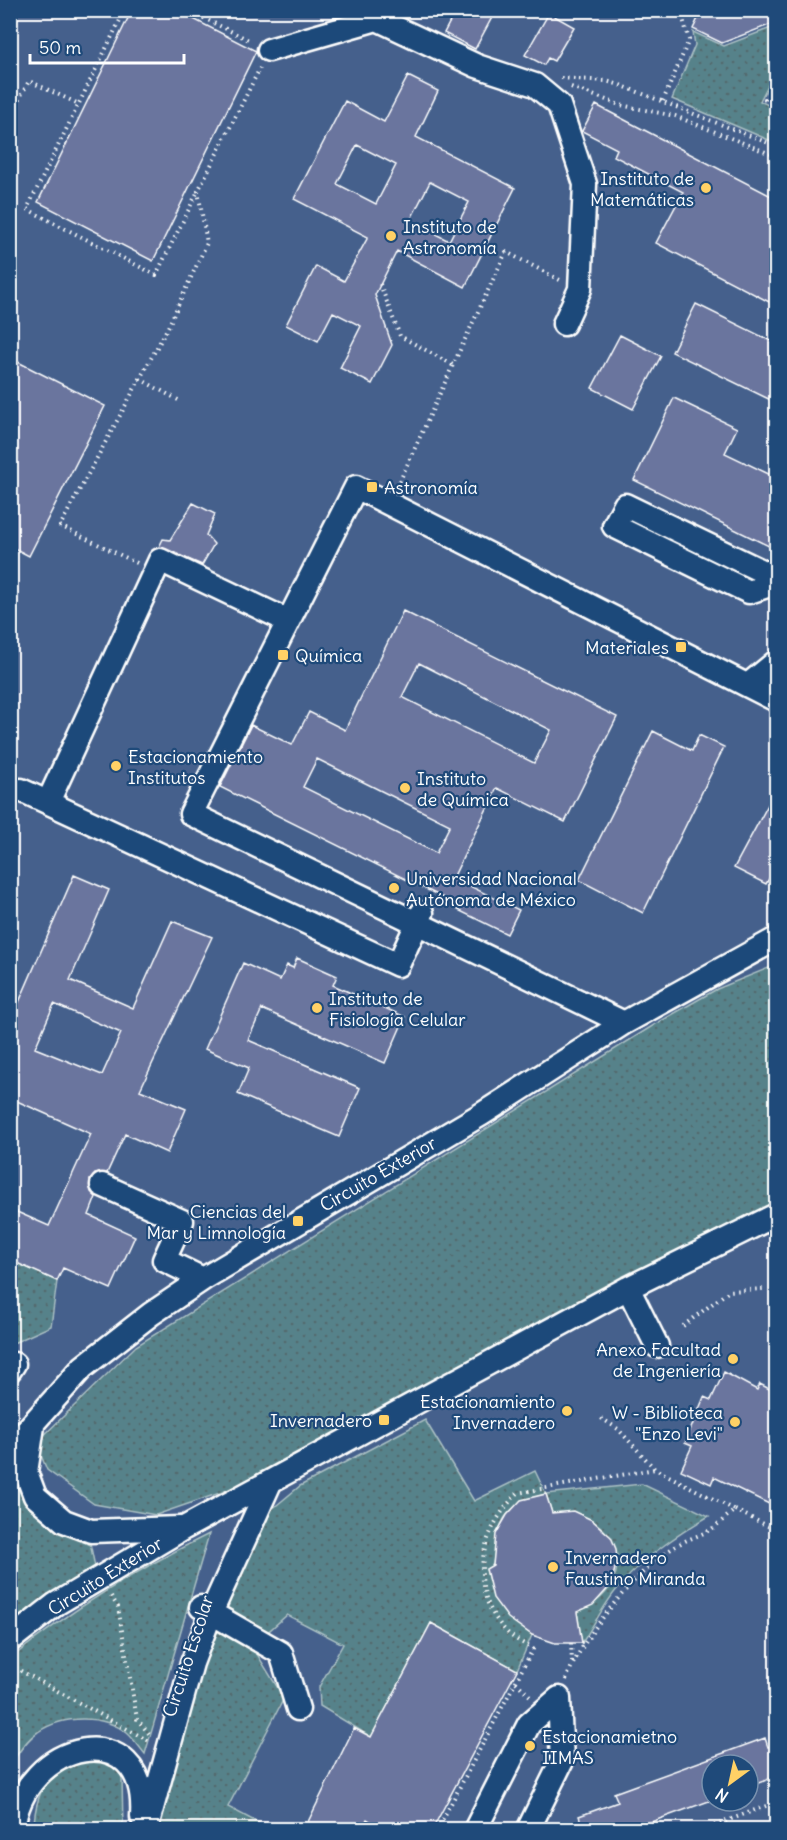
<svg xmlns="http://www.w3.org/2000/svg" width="787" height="1840" viewBox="0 0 787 1840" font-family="Delius,sans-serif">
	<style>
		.built { fill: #44608c; fill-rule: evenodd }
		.green { fill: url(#green-dots); stroke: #abc0c4; stroke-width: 1.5 }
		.building { fill: #6b759e; stroke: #fff; stroke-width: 1.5; fill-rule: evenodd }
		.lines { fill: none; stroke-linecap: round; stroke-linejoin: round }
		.minor-casing { stroke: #fff; stroke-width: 27 }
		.path { stroke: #fff; stroke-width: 4; stroke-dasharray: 1.5 4.5; stroke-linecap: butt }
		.minor { stroke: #1f4a7a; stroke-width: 22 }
		.poi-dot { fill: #ffd166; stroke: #1f4a7a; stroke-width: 2 }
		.labels { text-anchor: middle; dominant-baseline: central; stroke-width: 4.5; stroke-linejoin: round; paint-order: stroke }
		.poi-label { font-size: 18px; fill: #fff; stroke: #1f4a7a; text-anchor: start }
		.street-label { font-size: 18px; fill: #fff; stroke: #1f4a7a }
	</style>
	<defs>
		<pattern id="green-dots" width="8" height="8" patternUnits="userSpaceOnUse" patternTransform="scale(1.5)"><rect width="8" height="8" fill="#57828a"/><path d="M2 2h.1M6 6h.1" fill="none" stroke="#526a6e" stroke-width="1.8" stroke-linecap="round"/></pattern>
	</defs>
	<rect width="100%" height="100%" fill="#2e5381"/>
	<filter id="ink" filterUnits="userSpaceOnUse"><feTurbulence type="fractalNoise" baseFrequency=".0167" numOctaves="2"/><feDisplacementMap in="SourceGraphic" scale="12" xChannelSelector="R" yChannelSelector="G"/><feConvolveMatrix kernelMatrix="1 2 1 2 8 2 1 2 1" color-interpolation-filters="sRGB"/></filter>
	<g filter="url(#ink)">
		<!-- built -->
		<path class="built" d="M 11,11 L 776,11 L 776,1829 L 11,1830 ZM 712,1765 L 748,1765 L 748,1801 L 712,1801 Z"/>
		<!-- green -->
		<path class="green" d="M 776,26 L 776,69 L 760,101 L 776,109 L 776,143 L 672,99 L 695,45 L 693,32 L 724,46 Z
			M 776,965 L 776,1203 L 246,1484 L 156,1515 L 94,1504 L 47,1470 L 36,1443 L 136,1346 L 654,1025 L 717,989 Z
			M 11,1260 L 57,1281 L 51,1326 L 11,1344 Z
			M 425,1420 L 474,1501 L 535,1471 L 546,1494 L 642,1484 L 709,1516 C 675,1536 643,1558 618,1588 C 604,1604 594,1625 582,1643 L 577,1611 C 642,1588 624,1508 552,1513 L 546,1494 C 502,1505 498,1522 493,1565 L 486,1569 C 495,1606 502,1613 532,1635 L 517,1670 L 431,1623 L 371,1737 L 320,1706 L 319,1687 L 343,1644 L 287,1615 L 252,1646 L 284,1698 L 228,1807 L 270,1829 L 156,1830 L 195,1679 L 248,1540 L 271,1510 L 300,1486 Z
			M 10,1475 C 29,1513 50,1526 89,1538 L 95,1567 L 11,1627 Z
			M 209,1534 L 145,1754 C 140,1748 134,1739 127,1733 C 103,1714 63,1715 38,1732 C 27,1739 18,1753 11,1764 L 11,1658 C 72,1609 138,1569 209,1534 Z
			M 77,1754 L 112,1761 L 122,1777 L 123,1829 L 34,1830 C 34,1795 47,1770 77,1754 Z"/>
		<!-- building -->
		<path class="building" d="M 132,10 L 176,10 L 256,51 L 153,261 L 38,202 Z
			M 456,10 L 496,10 L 475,49 L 444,33 Z
			M 702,10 L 777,10 L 777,22 L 722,43 L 693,29 Z
			M 549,13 L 574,27 L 554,61 L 548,58 L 544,65 L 525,55 Z
			M 408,76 L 438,91 L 416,137 L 515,188 L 465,287 L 397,251 L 375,295 L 392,345 L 372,384 L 340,368 L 361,326 L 333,312 L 318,341 L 286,325 L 316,266 L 344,281 L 368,237 L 294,199 L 345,101 L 384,122 ZM 357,145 L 396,165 L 376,204 L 337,184 ZM 430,182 L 469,202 L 449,241 L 410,221 Z
			M 596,105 L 777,199 L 777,306 L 656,243 L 683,192 L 614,156 L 617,149 L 582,131 Z
			M 696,304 L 777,344 L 777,403 L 672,352 Z
			M 620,335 L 661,356 L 633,409 L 592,388 Z
			M 16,361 L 105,406 L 29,556 L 10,546 L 10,372 Z
			M 674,398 L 737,428 L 725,453 L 777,478 L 777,550 L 634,480 Z
			M 193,503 L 215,514 L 206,535 L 214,544 L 202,565 L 159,547 L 163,539 L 170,540 Z
			M 403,611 L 617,717 L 565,822 L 497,788 L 453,878 L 519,910 L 507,934 L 458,910 L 460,906 L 220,787 L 251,725 L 292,745 L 309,712 L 345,730 ZM 419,663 L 551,730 L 534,763 L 402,697 ZM 317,759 L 450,825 L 436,853 L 303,787 Z
			M 653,731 L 692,751 L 699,735 L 724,747 L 643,913 L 579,880 Z
			M 777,788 L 777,865 L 766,884 L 734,868 Z
			M 74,875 L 109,890 L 70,980 L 133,1008 L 172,921 L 212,937 L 140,1090 L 186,1109 L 167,1153 L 125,1134 L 107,1173 L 95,1174 L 90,1180 L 91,1192 L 96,1197 L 89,1215 L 135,1236 L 111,1289 L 63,1268 L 57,1281 L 10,1260 L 10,1209 L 49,1226 L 91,1134 L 10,1098 L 10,1023 ZM 54,1004 L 121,1033 L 102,1075 L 35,1048 Z
			M 297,958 L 337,976 L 333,985 L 405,1017 L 385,1063 L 262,1009 L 248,1040 L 360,1088 L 339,1137 L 238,1094 L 249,1068 L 205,1049 L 243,963 L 280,980 L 287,965 L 293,968 Z
			M 724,1372 L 757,1390 L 760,1384 L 777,1393 L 777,1489 L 769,1504 L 714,1477 L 711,1484 L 681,1470 L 692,1446 L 685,1443 L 704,1397 L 711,1400 Z
			M 546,1494 L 552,1513 L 573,1511 L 592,1520 L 611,1537 L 616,1549 L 617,1560 L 611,1585 L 593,1605 L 577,1612 L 582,1643 L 555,1643 L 532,1635 L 508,1618 L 493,1598 L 486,1569 L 493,1565 L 496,1534 L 507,1515 L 521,1500 Z
			M 431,1623 L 517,1670 L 432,1830 L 385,1830 L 367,1819 L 361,1830 L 304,1830 L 354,1728 L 371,1737 Z
			M 765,1738 L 768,1747 L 777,1744 L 777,1776 L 748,1787 L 748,1765 L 712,1765 L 712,1800 L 629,1830 L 584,1830 L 579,1816 L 618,1802 L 614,1793 Z"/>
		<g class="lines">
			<defs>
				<path id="minor" d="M 269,50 L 377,19 L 477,66 L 535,85 L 559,105 L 585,184 L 580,289 L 564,324
					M 776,578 L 625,505 L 614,526 L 749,592 L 776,583
					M 748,685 L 776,662
					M 21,790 L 398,965 L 422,913
					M 48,802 L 160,560 L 288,621
					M 624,1023 L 191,814 L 356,487 L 776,700
					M 102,1185 L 182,1221 L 164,1260 L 203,1279
					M 628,1288 L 657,1346
					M 10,1370 L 14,1364
					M 33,1426 L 26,1472 L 35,1496 L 64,1521 L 91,1531 L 180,1528
					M 10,1449 L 83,1367 L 151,1314 L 203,1279 L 482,1114 L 624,1023 L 776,939
					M 201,1607 L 281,1653 L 298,1709
					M 10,1640 L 56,1604 L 184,1528 L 628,1288 L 776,1215
					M 13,1830 C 22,1740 149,1712 142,1817
					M 146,1830 L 192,1663 L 211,1613 L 270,1483
					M 475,1830 L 529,1724 L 559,1698 L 562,1761 L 528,1830"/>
			</defs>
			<!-- minor casing -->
			<use href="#minor" class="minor-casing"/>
			<!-- path -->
			<path class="path" d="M 125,10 L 27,209 L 156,275 L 197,193
				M 187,10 L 251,41
				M 776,76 L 765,99 L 776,104
				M 561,78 L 606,81 L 620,85 L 776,146
				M 571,87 L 620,105 L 675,116 L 776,156
				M 663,101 L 689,40 L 683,19 L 676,10
				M 10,116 L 29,81 L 79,104
				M 380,284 L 400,336 L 453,365 L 506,252 L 560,280
				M 140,379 L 182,402
				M 397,487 L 453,365
				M 137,563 L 60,526 L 168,327 L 207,243 L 198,191 L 260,68
				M 683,1326 L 729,1291 L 763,1289
				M 735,1510 L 776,1530
				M 111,1596 L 118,1607 L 137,1719 L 151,1736
				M 571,1643 L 572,1662
				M 10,1665 L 149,1741
				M 566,1680 C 581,1638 637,1569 676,1546 C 687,1539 699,1536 710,1530 C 719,1524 727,1516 735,1510 L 655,1469 L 618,1429 L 598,1416
				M 516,1682 L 531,1697
				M 437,1830 L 533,1649 C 525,1644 513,1639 506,1631 C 466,1589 480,1530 518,1493 L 655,1469
				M 703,1830 L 776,1802"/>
			<!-- minor -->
			<use href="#minor" class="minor"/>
		</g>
	</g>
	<!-- markers -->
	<g class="poi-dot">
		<circle cx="706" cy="188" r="6"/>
		<circle cx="391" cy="236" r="6"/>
		<rect x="366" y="481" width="12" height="12" rx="3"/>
		<rect x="675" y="641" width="12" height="12" rx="3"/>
		<rect x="277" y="649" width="12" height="12" rx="3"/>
		<circle cx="116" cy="766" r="6"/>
		<circle cx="405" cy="788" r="6"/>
		<circle cx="394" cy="888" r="6"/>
		<circle cx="317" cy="1008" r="6"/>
		<rect x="292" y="1215" width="12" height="12" rx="3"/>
		<circle cx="733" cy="1359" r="6"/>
		<circle cx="567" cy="1411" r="6"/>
		<rect x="378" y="1414" width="12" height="12" rx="3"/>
		<circle cx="735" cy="1422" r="6"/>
		<circle cx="553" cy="1567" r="6"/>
		<circle cx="530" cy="1746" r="6"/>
	</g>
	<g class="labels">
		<!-- poi labels -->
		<g class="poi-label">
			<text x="694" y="178" text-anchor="end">Instituto de<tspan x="694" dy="21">Matemáticas</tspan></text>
			<text x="403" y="226">Instituto de<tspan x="403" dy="21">Astronomía</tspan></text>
			<text x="384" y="487">Astronomía</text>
			<text x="669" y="647" text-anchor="end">Materiales</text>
			<text x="295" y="655">Química</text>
			<text x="128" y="756">Estacionamiento<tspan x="128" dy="21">Institutos</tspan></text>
			<text x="417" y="778">Instituto<tspan x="417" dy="21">de Química</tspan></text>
			<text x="406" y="878">Universidad Nacional<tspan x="406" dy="21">Autónoma de México</tspan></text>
			<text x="329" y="998">Instituto de<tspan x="329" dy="21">Fisiología Celular</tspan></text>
			<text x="286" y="1211" text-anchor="end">Ciencias del<tspan x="286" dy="21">Mar y Limnología</tspan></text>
			<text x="721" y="1349" text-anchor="end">Anexo Facultad<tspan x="721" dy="21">de Ingeniería</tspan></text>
			<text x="555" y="1401" text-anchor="end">Estacionamiento<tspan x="555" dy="21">Invernadero</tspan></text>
			<text x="723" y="1412" text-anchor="end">W - Biblioteca<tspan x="723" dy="21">"Enzo Levi"</tspan></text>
			<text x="372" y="1420" text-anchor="end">Invernadero</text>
			<text x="565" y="1557">Invernadero<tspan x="565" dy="21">Faustino Miranda</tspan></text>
			<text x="542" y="1736">Estacionamietno<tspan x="542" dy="21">IIMAS</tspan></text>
		</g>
		<!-- street labels -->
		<g class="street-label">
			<text transform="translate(378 1174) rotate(-30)">Circuito Exterior</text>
			<text transform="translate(105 1576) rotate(-32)">Circuito Exterior</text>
			<text transform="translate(188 1656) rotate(-72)">Circuito Escolar</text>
		</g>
	</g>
	<!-- margin -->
	<rect width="787" height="1840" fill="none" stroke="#1f4a7a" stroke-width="36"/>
	<rect x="18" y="18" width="751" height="1804" fill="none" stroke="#fff" stroke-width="2" filter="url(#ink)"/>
	<!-- north arrow -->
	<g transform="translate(730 1783) rotate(213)"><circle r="28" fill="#1f4a7a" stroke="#7992af" stroke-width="1.5"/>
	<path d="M0-4.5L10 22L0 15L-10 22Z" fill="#ffd166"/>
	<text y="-9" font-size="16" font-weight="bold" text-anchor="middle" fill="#ffffff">N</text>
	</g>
	<!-- scale -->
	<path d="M30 54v9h154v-9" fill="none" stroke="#ffffff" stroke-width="3"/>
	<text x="39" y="54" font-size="18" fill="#ffffff" stroke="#1f4a7a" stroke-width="4.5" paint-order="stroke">50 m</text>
</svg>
